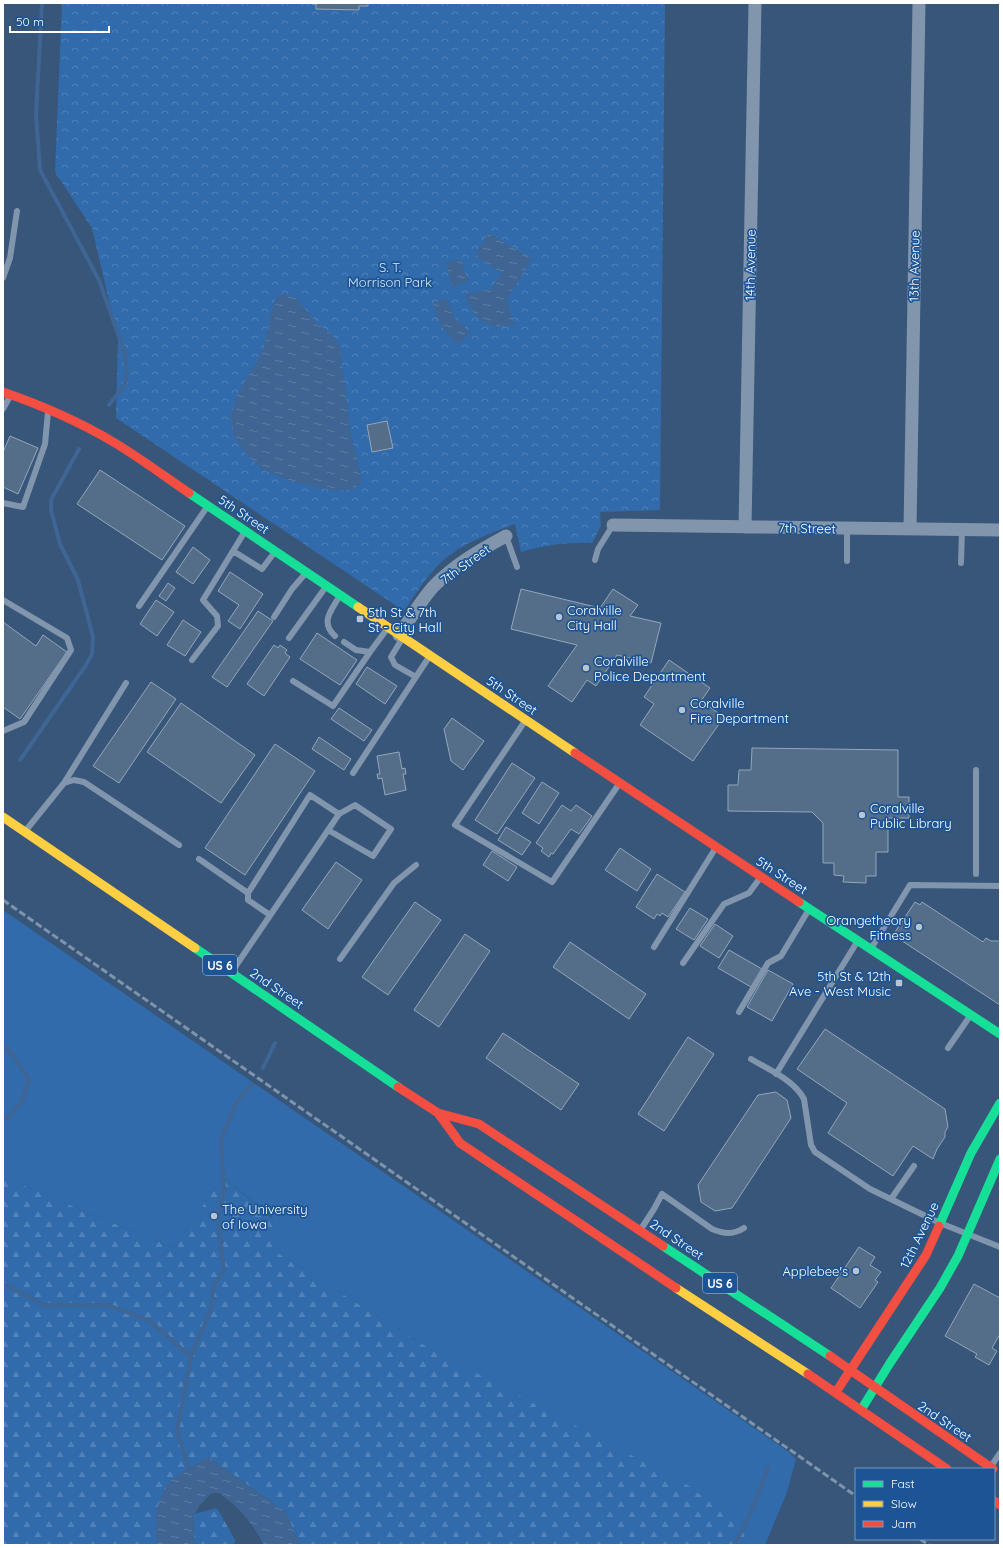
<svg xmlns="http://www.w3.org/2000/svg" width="1003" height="1548" viewBox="0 0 1003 1548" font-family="Quicksand,sans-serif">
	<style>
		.grass { fill: #316bab }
		.forest { fill: url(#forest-firs) }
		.park { fill: url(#park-crowns) }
		.water { fill: url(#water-ripples) }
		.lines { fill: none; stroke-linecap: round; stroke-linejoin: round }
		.stream { stroke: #3e6593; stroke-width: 4 }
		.building { fill: #546d89; stroke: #94a6ba }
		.lane { stroke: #8195ad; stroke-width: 6 }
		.street { stroke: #8195ad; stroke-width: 13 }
		.fast { stroke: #16e098; stroke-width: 9 }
		.slow { stroke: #ffcf43; stroke-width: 9 }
		.jam { stroke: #f24e42; stroke-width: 9 }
		.rail { stroke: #7f94ab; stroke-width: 3; stroke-dasharray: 7 3; stroke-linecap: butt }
		.poi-dot { fill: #b9c4d0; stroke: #1c5495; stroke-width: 1.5 }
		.labels { text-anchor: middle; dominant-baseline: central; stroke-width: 3.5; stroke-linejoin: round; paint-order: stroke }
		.shield { fill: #1c5495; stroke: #bbccdf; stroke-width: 1 }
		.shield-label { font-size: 12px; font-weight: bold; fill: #fff }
		.street-label { font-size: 13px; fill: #fff; stroke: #1c5495 }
		.park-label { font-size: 13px; fill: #d5e7fb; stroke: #1c5495 }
		.poi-label { font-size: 13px; fill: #fff; stroke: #1c5495; text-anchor: start }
	</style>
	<defs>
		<pattern id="forest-firs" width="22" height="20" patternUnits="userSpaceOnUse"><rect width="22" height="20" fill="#316bab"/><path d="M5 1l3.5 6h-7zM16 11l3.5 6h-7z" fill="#5081b8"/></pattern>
		<pattern id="park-crowns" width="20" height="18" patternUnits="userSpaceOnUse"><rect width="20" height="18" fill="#316bab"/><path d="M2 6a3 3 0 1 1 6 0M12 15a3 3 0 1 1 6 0" fill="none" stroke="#5081b8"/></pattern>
		<pattern id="water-ripples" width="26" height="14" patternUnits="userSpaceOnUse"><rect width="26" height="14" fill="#3e6593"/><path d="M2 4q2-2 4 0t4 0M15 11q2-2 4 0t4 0" fill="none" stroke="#5b7ca3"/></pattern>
	</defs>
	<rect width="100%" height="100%" fill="#37567a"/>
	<!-- grass -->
	<path class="grass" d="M 3,910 L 789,1452 L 796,1459 L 787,1492 L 765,1545 L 741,1545 L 746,1531 L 420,1343 L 273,1250 L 273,1218 L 223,1177 L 173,1248 L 3,1177 Z"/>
	<!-- forest -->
	<path class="forest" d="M 3,1177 L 173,1248 L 223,1177 L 273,1219 L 273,1250 L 420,1343 L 689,1486 L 747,1531 L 741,1545 L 300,1545 L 286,1512 L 208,1457 L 156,1534 L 158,1545 L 3,1545 Z
		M 217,1508 L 235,1540 L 234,1545 L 194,1545 L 194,1514 Z"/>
	<!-- park -->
	<path class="park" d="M 62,3 L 665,3 L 660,510 L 600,512 L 601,526 L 592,543 C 567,542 545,545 521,552 L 515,524 C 493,532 470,541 451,554 C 431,568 417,592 404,611 L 116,418 L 118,339 L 92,228 L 55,172 Z"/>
	<!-- water -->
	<path class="water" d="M 489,233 L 532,259 L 507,299 L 514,325 C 488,331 473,319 465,294 L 491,289 L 501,273 L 475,256 Z
		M 461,259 L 468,282 L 452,287 L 446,263 Z
		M 285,294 L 296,298 L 319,325 L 332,334 L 340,347 L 350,429 L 362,481 L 354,489 L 334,491 L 293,482 L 263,470 L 247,455 L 234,437 L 231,415 L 237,395 L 263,350 L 273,305 L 277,296 Z
		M 447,298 L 454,317 L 470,332 L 459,344 C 443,332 438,322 433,303 Z
		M 208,1457 L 286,1512 L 300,1545 L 264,1545 C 253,1524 239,1507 219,1493 L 212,1493 C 190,1512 194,1518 194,1545 L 158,1545 L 156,1534 L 156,1511 L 166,1484 L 183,1471 Z"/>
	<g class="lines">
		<!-- stream -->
		<path class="stream" d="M 42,3 L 36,115 L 40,170 L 99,280 L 125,354 L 127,373 L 125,384 L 109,405
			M 20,760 L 86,665 L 92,654 L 93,637 L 78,580 L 60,544 L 51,510 L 51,500 L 79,449
			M 3,1046 L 13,1055 L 29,1080 L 23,1100 L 9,1117 L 3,1118
			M 263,1068 L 275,1043
			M 3,1284 L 45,1305 L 108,1305 L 150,1321 L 191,1357 L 177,1431 L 190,1472
			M 191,1357 L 212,1306 L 213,1286 L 224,1271 L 218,1215 L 224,1190 L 221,1140 L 236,1103 L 252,1084
			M 734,1545 L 748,1519 L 768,1468"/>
	</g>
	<!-- building -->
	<path class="building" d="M 312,3 L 368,3 L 368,6 L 359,6 L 359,10 L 316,9 L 316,4 L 312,4 Z
		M 387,421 L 393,448 L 372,452 L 367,425 Z
		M 10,436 L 38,448 L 18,494 L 3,487 L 3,452 Z
		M 100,470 L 185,526 L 162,560 L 77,504 Z
		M 193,547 L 210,560 L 193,584 L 176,572 Z
		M 230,572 L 263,594 L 240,629 L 228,621 L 239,605 L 218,591 Z
		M 168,583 L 175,588 L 166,601 L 159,596 Z
		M 521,589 L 600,608 L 613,589 L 638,605 L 630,616 L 661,623 L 651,663 L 617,655 L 596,686 L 587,680 L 572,702 L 548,686 L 577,645 L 511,629 Z
		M 156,600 L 174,612 L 157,636 L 140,624 Z
		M 258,611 L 273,621 L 227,687 L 212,677 Z
		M 183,620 L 201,632 L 185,656 L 167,645 Z
		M 3,622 L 36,646 L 43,635 L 67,652 L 20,719 L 3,707 Z
		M 317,633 L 357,660 L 340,685 L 300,659 Z
		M 274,645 L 278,648 L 280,645 L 287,650 L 285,653 L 290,657 L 264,696 L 247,684 Z
		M 669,660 L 710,688 L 701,701 L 724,717 L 693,761 L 640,725 L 654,704 L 644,697 Z
		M 367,667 L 397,686 L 385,704 L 356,684 Z
		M 151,682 L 176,699 L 119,783 L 93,766 Z
		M 181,703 L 255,755 L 221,803 L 147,752 Z
		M 339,708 L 372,730 L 364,741 L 331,719 Z
		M 452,718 L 484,741 L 463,770 L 451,761 L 444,729 Z
		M 319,737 L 351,759 L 344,770 L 312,749 Z
		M 275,744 L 315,771 L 245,875 L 205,848 Z
		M 752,748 L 898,750 L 898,797 L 909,797 L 909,818 L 888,818 L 888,852 L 876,852 L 876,876 L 866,876 L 866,883 L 843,882 L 844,876 L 834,875 L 834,863 L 823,863 L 823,823 L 812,812 L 728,811 L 728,785 L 738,785 L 739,770 L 751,770 Z
		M 399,752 L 402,769 L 405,768 L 406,774 L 403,774 L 406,790 L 385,795 L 382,778 L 378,779 L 377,774 L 380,774 L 377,756 Z
		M 512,763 L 535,778 L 497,834 L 475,820 Z
		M 542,782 L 559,793 L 539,824 L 522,813 Z
		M 562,805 L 571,811 L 576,805 L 592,816 L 579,834 L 571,829 L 553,854 L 551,853 L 549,857 L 541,851 L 543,848 L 536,843 Z
		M 506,827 L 531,842 L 522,855 L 498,840 Z
		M 620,848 L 651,869 L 637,891 L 605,870 Z
		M 492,851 L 517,867 L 508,881 L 483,865 Z
		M 336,862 L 362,880 L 328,929 L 302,910 Z
		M 657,874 L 685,892 L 668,917 L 662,913 L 660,916 L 657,914 L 654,919 L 636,907 Z
		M 415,902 L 441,920 L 388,995 L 362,977 Z
		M 915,902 L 920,905 L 922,902 L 983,942 L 986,938 L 991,941 L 1000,941 L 1000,1005 L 893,935 Z
		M 690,908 L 708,919 L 694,940 L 676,929 Z
		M 715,924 L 733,936 L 719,958 L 700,946 Z
		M 465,934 L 490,951 L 439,1027 L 414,1010 Z
		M 570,942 L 646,994 L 629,1019 L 553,967 Z
		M 729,950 L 762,969 L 751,987 L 718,968 Z
		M 768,970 L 793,984 L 772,1021 L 747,1007 Z
		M 825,1029 L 945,1109 L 948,1127 L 945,1132 L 945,1137 L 937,1149 L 933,1159 L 913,1146 L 893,1176 L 828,1133 L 847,1103 L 797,1069 Z
		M 503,1033 L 579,1084 L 561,1110 L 486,1058 Z
		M 688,1037 L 714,1054 L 664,1131 L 638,1114 Z
		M 776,1092 L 787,1100 L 791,1118 L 732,1208 L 715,1211 L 701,1202 L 698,1185 L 758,1095 Z
		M 859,1247 L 875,1257 L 870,1265 L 881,1272 L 875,1280 L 878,1282 L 860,1308 L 831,1288 Z
		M 974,1284 L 1000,1298 L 1000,1334 L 992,1348 L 997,1351 L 989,1365 L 975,1357 L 977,1354 L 945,1336 Z"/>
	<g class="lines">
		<!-- lane -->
		<path class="lane" d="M 3,278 L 10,258 L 17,211
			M 3,409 L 10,396
			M 3,503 L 23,507 L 45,444 L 48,412
			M 506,536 L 517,567
			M 233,551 L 262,569 L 274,553
			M 595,560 L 598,549 L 613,525
			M 847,561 L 847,529
			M 961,563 L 962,530
			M 3,600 L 67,638 L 71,650 L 24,722 L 3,731
			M 139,606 L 207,507
			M 274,617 L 292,589 L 305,574
			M 335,636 C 320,622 331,611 339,597
			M 289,638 L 325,588
			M 402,639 L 391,657 L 395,665 L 416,677
			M 344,642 L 356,650 L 370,652 L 387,629
			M 192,660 L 218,626 L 217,616 L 203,600 L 244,533
			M 293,681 L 333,706 L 370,652
			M 525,721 L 455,825 L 552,882 L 619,784
			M 353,773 L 429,657
			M 64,783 L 126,683
			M 27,829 L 64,783 L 74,780 L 84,782 L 179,845
			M 328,830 L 373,856 L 391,829 L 355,805 L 339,814
			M 199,859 L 248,893 L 310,795 L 339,814 L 233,970
			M 976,874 L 976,770
			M 248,893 L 248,900 L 270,915
			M 654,947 L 715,849
			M 872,947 L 910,885 L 1000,886
			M 340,959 L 394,883 L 416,865
			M 683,963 L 724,904 L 749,893 L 760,878
			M 739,1012 L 768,963 L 781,956 L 808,911
			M 948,1048 L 970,1016
			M 751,1059 C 769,1070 794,1080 804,1099 L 811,1145 L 815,1152 L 870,1189 L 940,1223 L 1000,1247
			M 776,1074 L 857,942
			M 891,1199 L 914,1166
			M 641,1229 L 654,1209 L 662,1194 L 712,1229 C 724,1234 733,1235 744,1228
			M 992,1465 L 1000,1453"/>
		<!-- street -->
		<path class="street" d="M 613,525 L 1000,530
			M 745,527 L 755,3
			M 910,529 L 919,3
			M 399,635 C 410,619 420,602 433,587 C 454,565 480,550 506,536"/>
		<!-- fast -->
		<path class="fast" d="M 189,493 L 358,607
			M 799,902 L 1000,1034
			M 195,948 L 398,1087
			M 939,1226 L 971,1153 L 1000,1103
			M 663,1246 L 830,1356
			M 861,1410 L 890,1363 L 940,1288 L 958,1256 L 1000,1159"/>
		<!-- slow -->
		<path class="slow" d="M 358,607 L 575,753
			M 3,817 L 195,948
			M 676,1288 L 808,1374"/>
		<!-- jam -->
		<path class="jam" d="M 3,392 C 41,405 80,422 115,443 C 140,458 164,476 189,493
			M 575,753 L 799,902
			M 398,1087 L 438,1113 L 479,1124 L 663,1246
			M 438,1113 L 460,1143 L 676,1288
			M 830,1356 L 993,1469
			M 808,1374 L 947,1469
			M 836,1392 L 926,1255 L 939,1226
			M 994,1501 L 1000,1505"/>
		<!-- rail -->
		<path class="rail" d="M 3,900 L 856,1496
			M 920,1539 L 929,1545"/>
	</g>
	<!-- markers -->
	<g class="poi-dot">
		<circle cx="559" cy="617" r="4"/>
		<rect x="356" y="615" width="8" height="8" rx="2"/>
		<circle cx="586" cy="668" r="4"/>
		<circle cx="682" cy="710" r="4"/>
		<circle cx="862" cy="815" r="4"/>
		<circle cx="919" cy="927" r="4"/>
		<rect x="895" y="979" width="8" height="8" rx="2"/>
		<circle cx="214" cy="1216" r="4"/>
		<circle cx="856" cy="1271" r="4"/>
	</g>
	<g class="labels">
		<!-- shield labels -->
		<g class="shield">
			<rect x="203" y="955" width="34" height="20" rx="3"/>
			<rect x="703" y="1273" width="34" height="20" rx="3"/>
		</g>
		<g class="shield-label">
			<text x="220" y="965">US 6</text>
			<text x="720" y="1283">US 6</text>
		</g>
		<!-- street labels -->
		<g class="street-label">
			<text transform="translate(750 265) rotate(-89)">14th Avenue</text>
			<text transform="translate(914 266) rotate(-89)">13th Avenue</text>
			<text transform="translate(244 514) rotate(34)">5th Street</text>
			<text transform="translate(807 528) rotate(1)">7th Street</text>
			<text transform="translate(465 564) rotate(-36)">7th Street</text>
			<text transform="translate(512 695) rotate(34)">5th Street</text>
			<text transform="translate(782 875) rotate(33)">5th Street</text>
			<text transform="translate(277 988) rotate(34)">2nd Street</text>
			<text transform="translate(919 1235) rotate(-64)">12th Avenue</text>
			<text transform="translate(677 1239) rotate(34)">2nd Street</text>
			<text transform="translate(945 1421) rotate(34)">2nd Street</text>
		</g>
		<!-- park labels -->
		<g class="park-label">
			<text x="390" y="267">S. T.<tspan x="390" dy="15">Morrison Park</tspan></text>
		</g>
		<!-- poi labels -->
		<g class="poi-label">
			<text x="567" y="610">Coralville<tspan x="567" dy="15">City Hall</tspan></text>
			<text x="368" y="612">5th St &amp; 7th<tspan x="368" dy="15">St - City Hall</tspan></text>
			<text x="594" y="661">Coralville<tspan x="594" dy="15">Police Department</tspan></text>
			<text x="690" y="703">Coralville<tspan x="690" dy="15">Fire Department</tspan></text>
			<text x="870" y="808">Coralville<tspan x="870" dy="15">Public Library</tspan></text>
			<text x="911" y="920" text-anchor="end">Orangetheory<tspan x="911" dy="15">Fitness</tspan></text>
			<text x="891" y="976" text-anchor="end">5th St &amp; 12th<tspan x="891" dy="15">Ave - West Music</tspan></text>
			<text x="222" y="1209">The University<tspan x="222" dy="15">of Iowa</tspan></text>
			<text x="848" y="1271" text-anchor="end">Applebee's</text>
		</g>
	</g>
	<!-- border -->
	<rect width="1003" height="1548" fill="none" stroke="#ffffff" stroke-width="8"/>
	<!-- legend -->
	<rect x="855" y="1468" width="140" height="72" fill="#1c5495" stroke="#7798bf"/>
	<rect x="863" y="1481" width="20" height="6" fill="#16e098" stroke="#7798bf"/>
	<text x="891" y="1488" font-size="12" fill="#ffffff">Fast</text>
	<rect x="863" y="1501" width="20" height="6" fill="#ffcf43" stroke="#7798bf"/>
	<text x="891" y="1508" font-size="12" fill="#ffffff">Slow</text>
	<rect x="863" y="1521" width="20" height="6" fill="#f24e42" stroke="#7798bf"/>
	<text x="891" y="1528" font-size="12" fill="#ffffff">Jam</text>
	<!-- scale -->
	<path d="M10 26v6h99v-6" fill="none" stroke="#ffffff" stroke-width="2"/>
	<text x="16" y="26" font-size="12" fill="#ffffff" stroke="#1c5495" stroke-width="3" paint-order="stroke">50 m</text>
</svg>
